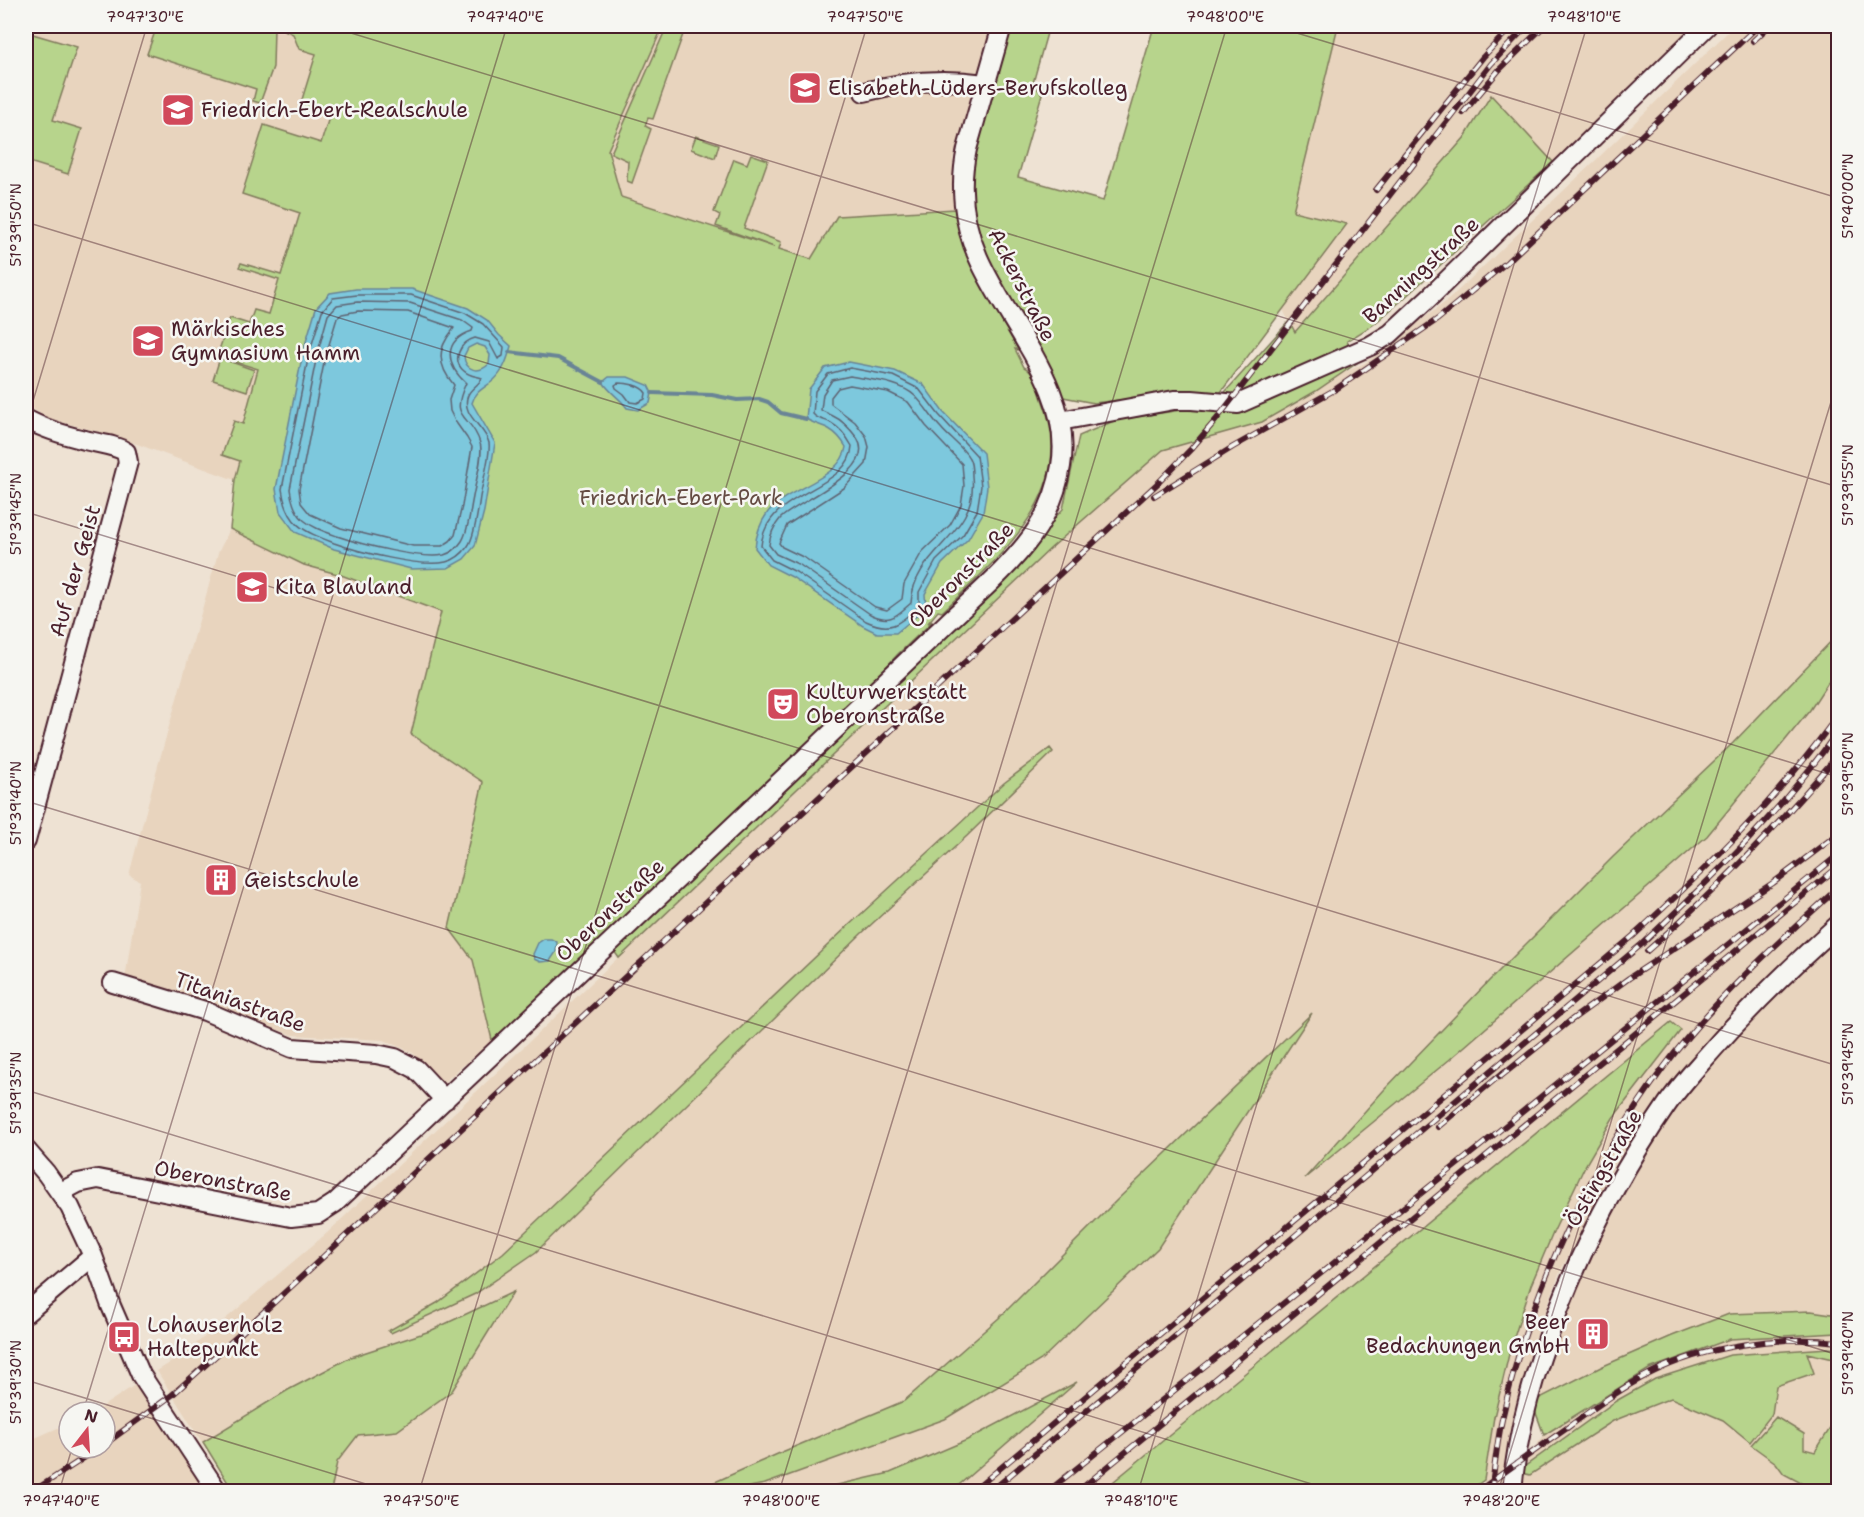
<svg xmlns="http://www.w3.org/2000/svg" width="1864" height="1517" viewBox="0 0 1864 1517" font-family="'Shantell Sans',sans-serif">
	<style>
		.built { fill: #e8d4be }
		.green { fill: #b7d48c; stroke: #807a5c; stroke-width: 1.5 }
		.water { fill: #7dc8dd; stroke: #698496; stroke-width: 1.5; fill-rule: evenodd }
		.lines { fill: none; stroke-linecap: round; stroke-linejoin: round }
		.shore { stroke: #5e6372; stroke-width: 1.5 }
		.stream { stroke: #698496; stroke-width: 4 }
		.minor-casing { stroke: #4a1f2b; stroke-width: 22 }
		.minor { stroke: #f6f6f2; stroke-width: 18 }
		.rail-casing { stroke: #4a1f2b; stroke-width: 6 }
		.rail { stroke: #f6f6f2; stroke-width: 4; stroke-dasharray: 11; stroke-linecap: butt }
		.ticks { fill: none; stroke: #4a1f2b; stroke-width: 1.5; stroke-opacity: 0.45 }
		.labels { text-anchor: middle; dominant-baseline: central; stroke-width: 5; stroke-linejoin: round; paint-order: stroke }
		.poi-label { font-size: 21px; fill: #4a1f2b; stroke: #f6f6f2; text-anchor: start }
		.street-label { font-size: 21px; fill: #4a1f2b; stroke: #f6f6f2 }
		.park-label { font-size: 21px; fill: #654c43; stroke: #f6f6f2 }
		.neatline { fill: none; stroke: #4a1f2b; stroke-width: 2 }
		.ticks-label { font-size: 15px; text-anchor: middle; fill: #4a1f2b }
	</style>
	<rect width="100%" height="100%" fill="#eee2d3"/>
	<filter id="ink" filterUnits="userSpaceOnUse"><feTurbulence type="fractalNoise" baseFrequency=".0167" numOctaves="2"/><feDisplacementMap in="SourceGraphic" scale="12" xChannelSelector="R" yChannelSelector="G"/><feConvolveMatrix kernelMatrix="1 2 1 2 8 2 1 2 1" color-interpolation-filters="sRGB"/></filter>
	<g filter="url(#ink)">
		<!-- built -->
		<path class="built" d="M 26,26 L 110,26 L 133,33 L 135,26 L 250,26 L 274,28 L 282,29 L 344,60 L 235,480 L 118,437 L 50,419 L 26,405 Z
			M 663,26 L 993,26 L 953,158 L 955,209 L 837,216 L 811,259 L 621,197 L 608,150 Z
			M 1333,26 L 1695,26 L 1553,162 L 1491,96 L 1465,137 L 1294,332 L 1256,255 Z
			M 1734,26 L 1838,26 L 1838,913 L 1789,955 L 1710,1037 L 1680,1072 L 1616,1162 L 1560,1272 L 1532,1347 L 1509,1452 L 1503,1491 L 1484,1491 L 1484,1480 L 1494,1417 L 1510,1350 L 1531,1285 L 1553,1233 L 1585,1166 L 1613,1118 L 1681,1031 L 1671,1022 L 1102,1491 L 233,1491 L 157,1371 L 184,1354 L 327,1233 L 1051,548 L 1204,415 L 1226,427 L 1365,363 L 1448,300 L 1597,159 Z
			M 230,529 L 304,565 L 341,575 L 441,612 L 411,734 L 483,781 L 449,928 L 473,960 L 492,1040 L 442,1084 L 412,1052 L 383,1040 L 293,1035 L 125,979 L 140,881 L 129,875 L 157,769 L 218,553 Z
			M 1838,930 L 1838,1315 L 1811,1311 L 1729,1314 L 1672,1336 L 1601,1367 L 1532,1402 L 1571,1278 L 1669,1100 Z
			M 1832,1332 L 1838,1333 L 1838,1349 L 1828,1348 L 1655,1379 L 1531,1475 L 1613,1421 L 1671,1398 L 1723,1420 L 1750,1442 L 1772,1414 L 1776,1385 L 1806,1352 L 1838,1360 L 1838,1378 L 1829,1374 L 1830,1395 L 1838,1401 L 1838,1417 L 1815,1452 L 1804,1449 L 1752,1445 L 1776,1463 L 1784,1474 L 1816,1491 L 1515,1492 L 1517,1472 L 1544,1435 L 1648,1369 L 1730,1339 Z
			M 135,1385 L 206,1491 L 26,1491 L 26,1442 L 69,1423 L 69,1448 L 105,1448 L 105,1412 L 94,1412 Z"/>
		<!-- green -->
		<path class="green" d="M 157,26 L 250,26 L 274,28 L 273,67 L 260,103 L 253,101 L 256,89 L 147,54 Z
			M 284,26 L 455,26 L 477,30 L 479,26 L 663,26 L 608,150 L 621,197 L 774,247 L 716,226 L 720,215 L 714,212 L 734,159 L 747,164 L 751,154 L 768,160 L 744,228 L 781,242 L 779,249 L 811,259 L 837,216 L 955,209 L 965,249 L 994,307 L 1018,350 L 1015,349 L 1024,367 C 1035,372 1039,391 1043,402 C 1079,492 1000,556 942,612 L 938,611 L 928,623 L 933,621 L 898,654 L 751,813 L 492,1040 L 473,960 L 449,928 L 483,782 L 411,734 L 441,612 L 341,575 L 304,565 L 230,529 L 235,480 L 240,461 L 222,455 L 234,421 L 243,424 L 258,369 L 217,356 L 230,318 L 249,324 L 254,310 L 269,314 L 279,280 L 239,267 L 241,263 L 281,275 L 300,213 L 242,194 L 264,125 L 321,143 L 331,111 L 311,104 L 309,109 L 300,106 L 316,54 L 299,49 L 293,34 L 282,29 Z
			M 667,26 L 686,26 L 653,119 L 648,118 L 645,126 L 651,129 L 632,183 L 627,181 L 628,161 L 611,153 Z
			M 1008,26 L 1049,26 L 1033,83 L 1042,94 L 1018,177 L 1103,201 L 1154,26 L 1338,26 L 1293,211 L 1347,224 L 1218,396 L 1186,392 L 1094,403 L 1053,395 L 991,282 L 963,202 L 978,134 Z
			M 26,32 L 77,47 L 53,120 L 82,129 L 68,174 L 26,161 Z
			M 1491,95 L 1553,162 L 1401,301 L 1373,325 L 1347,341 L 1357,363 L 1316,391 L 1262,422 L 1163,450 L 1051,548 L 619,958 L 614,951 L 1011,565 L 1063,509 L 1079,436 L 1116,420 L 1181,410 L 1208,411 L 1289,321 L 1295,332 L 1465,137 Z
			M 696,136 L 719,144 L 715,158 L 691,149 Z
			M 220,358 L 254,370 L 247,391 L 213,380 Z
			M 1838,634 L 1838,667 L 1810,710 L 1707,836 L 1449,1060 L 1305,1178 L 1384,1090 L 1489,981 L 1613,857 L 1733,743 Z
			M 1050,748 L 1053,752 L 967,836 L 861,934 L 536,1252 L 475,1294 L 391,1333 L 388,1331 L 437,1303 L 503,1253 L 848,926 L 1004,783 Z
			M 1312,1013 L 1158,1248 L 1041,1360 L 945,1419 L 765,1484 L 729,1491 L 695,1491 L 782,1452 L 904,1401 L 1000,1317 L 1118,1199 Z
			M 1671,1022 L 1681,1030 L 1613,1118 L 1585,1166 L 1553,1233 L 1531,1285 L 1510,1350 L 1494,1417 L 1484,1480 L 1467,1492 L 1102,1491 Z
			M 513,1292 L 452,1391 L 397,1431 L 358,1435 L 337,1462 L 331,1491 L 233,1491 L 203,1442 L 288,1390 L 351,1357 L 430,1331 Z
			M 1811,1311 L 1838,1315 L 1838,1333 L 1730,1339 L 1649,1369 L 1544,1435 L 1532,1402 L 1601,1367 L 1672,1336 L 1729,1314 Z
			M 1828,1348 L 1838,1349 L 1838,1360 L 1807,1353 L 1814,1373 L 1776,1386 L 1772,1414 L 1750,1442 L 1723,1420 L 1671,1398 L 1613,1421 L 1530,1475 L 1517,1472 L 1616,1401 L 1655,1379 L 1730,1355 Z
			M 1077,1382 L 952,1491 L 811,1491 L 890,1473 L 967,1440 Z
			M 1838,1416 L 1838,1459 L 1835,1468 L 1838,1470 L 1838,1491 L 1816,1491 L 1784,1474 L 1776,1463 L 1751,1445 L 1776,1417 L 1804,1434 L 1804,1449 L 1815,1452 Z"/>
		<!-- water -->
		<path class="water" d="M 356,289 L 412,289 L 468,308 L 487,320 L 499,335 L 511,346 C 508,357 504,371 494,380 C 485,388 476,390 472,403 L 495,443 L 484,511 L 475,546 L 464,559 L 448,568 L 411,569 L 334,549 L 295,532 L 280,512 L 276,489 L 303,352 L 316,308 L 330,293 ZM 476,344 L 485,347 L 490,355 L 489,364 C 479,374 465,371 464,356 L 468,348 Z
			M 849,362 L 895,371 L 923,384 L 943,412 L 983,453 L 987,487 L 983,513 L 968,539 L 942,564 L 925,594 L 926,608 L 896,633 L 877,633 L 863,626 L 792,577 L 768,565 L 755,548 C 756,535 760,523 768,512 C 786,488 842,479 846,447 C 842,440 836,433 829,429 C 822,425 814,424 806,419 L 809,389 L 825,368 Z
			M 609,377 L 628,377 L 648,385 L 652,393 L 650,403 L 638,410 L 627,408 C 620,398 610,393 603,382 Z
			M 544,939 L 551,939 L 557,942 L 556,952 L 550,961 L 540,962 L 534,959 L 533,954 L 538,943 Z"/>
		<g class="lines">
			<!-- shore -->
			<path class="shore" d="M 357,295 L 411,295 L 465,313 L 483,324 L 504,347 L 503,356 L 498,359 L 489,342 L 475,338 C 460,342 451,360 464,371 C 469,376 476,376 482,378 C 479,385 471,388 468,395 C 460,415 485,426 489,443 C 491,454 482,485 480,497 C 478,510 475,536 468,546 C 463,553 455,560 446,562 C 422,568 359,552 334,543 C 303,531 287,525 282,489 L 309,354 L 322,311 L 333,298 Z
				M 357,302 L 410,303 L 462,320 L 473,328 L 472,331 C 442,341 446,365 466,383 C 448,421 471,413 480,443 C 484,454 475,484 473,497 C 470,510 469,530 462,541 C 458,547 451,553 444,555 C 421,560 360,544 337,536 C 309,526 294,521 290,489 L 317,355 L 328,315 L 337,305 Z
				M 358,311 L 408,312 L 454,328 C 452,332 448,335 446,340 C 436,356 443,372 454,385 L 449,400 L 450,411 L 455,421 L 467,438 L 472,447 L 462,506 L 455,535 L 450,541 L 442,546 L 413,546 L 341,528 L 310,514 L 301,503 L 299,489 L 325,358 L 337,318 L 342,314 Z
				M 850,368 L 893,376 L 919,389 L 939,415 L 977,456 L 981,486 L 977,511 L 963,535 L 936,561 L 919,592 L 919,606 C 900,623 892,633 866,621 L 796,572 L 772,560 L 761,546 C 766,489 850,491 852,446 C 847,437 840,428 831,423 C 824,419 818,420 813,414 L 815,391 L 828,374 Z
				M 850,376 C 870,380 899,381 915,396 C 925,405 931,418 941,428 C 949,438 963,447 969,458 C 972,463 972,471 972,476 C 979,536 914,548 911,603 C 896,616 891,624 870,614 L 800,565 L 776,554 L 769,545 C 770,536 774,526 780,519 C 796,501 879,472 857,438 C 851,430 842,420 833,416 C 828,413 825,413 821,410 L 823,394 L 832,380 Z
				M 618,383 C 627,383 641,385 646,393 L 645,399 L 637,403 L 630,402 L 624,394 L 616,388 L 615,385 Z
				M 850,385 L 888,392 L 908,402 L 926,426 L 962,464 L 964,486 L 961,505 L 950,525 L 922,552 L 904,584 L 902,599 L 887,610 L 875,607 L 805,558 L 782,547 L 779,543 L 787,525 L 844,488 L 866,464 L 869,447 L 866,436 L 855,422 L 831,404 L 831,397 L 838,388 Z"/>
			<!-- stream -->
			<path class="stream" d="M 509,352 L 558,358 L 603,382
				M 652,393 L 712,395 L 737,400 L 759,399 L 768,402 L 781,413 L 806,419"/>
			<defs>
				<path id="minor" d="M 864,92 C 903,81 944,78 985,84
					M 26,419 C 44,429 64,435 85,440 C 99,444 114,444 126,452 L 128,462 L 26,841
					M 1060,421 L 1174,400 L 1192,400 L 1238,404 L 1370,346 L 1390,334 L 1432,295 L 1707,26
					M 113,983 L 205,1011 L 292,1048 L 376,1054 L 395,1058 L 416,1069 L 445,1100
					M 26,1150 L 46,1173 L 70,1207 L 93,1256 L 111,1306 L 141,1375 L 218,1492
					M 61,1192 L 78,1183 L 98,1179 L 291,1217 L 318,1214 L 335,1203 C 485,1062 633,919 784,778 C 838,727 892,676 945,625 C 974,597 1008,569 1032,536 C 1047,515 1057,491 1061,466 C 1074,391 1006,322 978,257 C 963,223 959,185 967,149 L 1002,26
					M 26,1313 L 93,1256
					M 1512,1492 C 1517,1429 1535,1370 1558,1311 C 1586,1239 1622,1170 1666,1106 C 1678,1088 1692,1073 1706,1057 C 1747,1010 1792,966 1838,925"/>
			</defs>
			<!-- minor casing -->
			<use href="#minor" class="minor-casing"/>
			<!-- minor -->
			<use href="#minor" class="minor"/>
			<defs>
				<path id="rail" d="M 1753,41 L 1769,26
					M 1463,113 L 1499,70 L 1544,26
					M 1376,190 L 1483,57 L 1512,26
					M 1154,496 L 1233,447 L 1336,389 L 1438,319 L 1507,262 L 1758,26
					M 1647,951 C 1716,891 1779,825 1838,755
					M 1500,1077 L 1570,1021 L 1629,978 L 1773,883 L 1838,834
					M 1438,1127 L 1505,1071
					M 105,1444 L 172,1395 L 241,1333 L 1158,483 L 1191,449 L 1216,420 L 1491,64 L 1527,26
					M 32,1492 L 99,1448
					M 972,1492 L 1633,936 C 1708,868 1779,797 1838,715
					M 990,1492 L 1642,944 C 1712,878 1783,810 1838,731
					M 1047,1492 L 1484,1143 L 1838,855
					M 1077,1492 L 1838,867
					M 1477,1492 C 1507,1470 1537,1449 1567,1428 C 1594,1408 1621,1388 1651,1373 C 1704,1346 1780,1335 1838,1342
					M 1491,1492 C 1495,1466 1497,1440 1503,1415 C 1531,1289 1588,1170 1664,1067 C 1714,1000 1777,943 1838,888"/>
			</defs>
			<!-- rail casing -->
			<use href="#rail" class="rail-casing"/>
			<!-- rail -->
			<use href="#rail" class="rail"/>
		</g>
	</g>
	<!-- ticks -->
	<path class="ticks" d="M 328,26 L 1838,487M 1274,26 L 1838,198M 26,222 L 1838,777M 26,424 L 147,26M 26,512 L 1838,1066M 26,801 L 1838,1355M 26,1090 L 1338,1492M 26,1380 L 392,1492M 83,1412 L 507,26M 59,1492 L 72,1448M 419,1492 L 867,26M 779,1492 L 1227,26M 1138,1492 L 1587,26M 1498,1492 L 1838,379"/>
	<!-- icons -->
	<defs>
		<symbol id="school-square" viewBox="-11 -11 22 22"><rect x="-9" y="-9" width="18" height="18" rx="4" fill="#d1495b" stroke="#f6f6f2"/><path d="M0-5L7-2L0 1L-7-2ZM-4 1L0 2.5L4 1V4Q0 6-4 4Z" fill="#fff"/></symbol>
		<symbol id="theatre-square" viewBox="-11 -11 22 22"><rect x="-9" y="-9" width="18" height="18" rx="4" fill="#d1495b" stroke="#f6f6f2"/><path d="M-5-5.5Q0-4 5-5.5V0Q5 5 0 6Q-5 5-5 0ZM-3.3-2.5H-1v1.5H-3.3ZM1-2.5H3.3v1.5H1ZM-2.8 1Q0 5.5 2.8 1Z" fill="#fff"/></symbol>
		<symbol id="building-square" viewBox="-11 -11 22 22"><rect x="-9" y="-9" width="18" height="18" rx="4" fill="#d1495b" stroke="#f6f6f2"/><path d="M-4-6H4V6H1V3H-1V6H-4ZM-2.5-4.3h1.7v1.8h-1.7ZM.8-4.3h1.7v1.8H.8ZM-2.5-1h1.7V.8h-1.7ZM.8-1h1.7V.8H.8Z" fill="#fff"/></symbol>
		<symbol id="bus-square" viewBox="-11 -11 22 22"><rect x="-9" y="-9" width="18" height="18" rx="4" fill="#d1495b" stroke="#f6f6f2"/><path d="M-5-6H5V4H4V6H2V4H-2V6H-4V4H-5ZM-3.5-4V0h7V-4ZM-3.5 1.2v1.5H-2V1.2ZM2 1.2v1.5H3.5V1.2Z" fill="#fff"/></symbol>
	</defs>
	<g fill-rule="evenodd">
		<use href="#school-square" x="786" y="69" width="38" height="38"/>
		<use href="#school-square" x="159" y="91" width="38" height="38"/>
		<use href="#school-square" x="129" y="322" width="38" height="38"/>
		<use href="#school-square" x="233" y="568" width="38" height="38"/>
		<use href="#theatre-square" x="764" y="685" width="38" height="38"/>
		<use href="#building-square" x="202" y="861" width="38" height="38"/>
		<use href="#building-square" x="1574" y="1315" width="38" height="38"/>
		<use href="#bus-square" x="105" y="1318" width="38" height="38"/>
	</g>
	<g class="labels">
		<!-- poi labels -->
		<g class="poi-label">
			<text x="828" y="88">Elisabeth-Lüders-Berufskolleg</text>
			<text x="201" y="110">Friedrich-Ebert-Realschule</text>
			<text x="171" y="329">Märkisches<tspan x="171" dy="24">Gymnasium Hamm</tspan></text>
			<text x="275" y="587">Kita Blauland</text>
			<text x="806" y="692">Kulturwerkstatt<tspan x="806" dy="24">Oberonstraße</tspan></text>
			<text x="244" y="880">Geistschule</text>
			<text x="1570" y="1322" text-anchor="end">Beer<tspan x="1570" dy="24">Bedachungen GmbH</tspan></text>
			<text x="147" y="1325">Lohauserholz<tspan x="147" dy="24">Haltepunkt</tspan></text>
		</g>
		<!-- street labels -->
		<g class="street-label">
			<text transform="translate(1421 270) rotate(-42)">Banningstraße</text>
			<text transform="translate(1022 285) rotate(63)">Ackerstraße</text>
			<text transform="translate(75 571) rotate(-74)">Auf der Geist</text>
			<text transform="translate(961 575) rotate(-45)">Oberonstraße</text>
			<text transform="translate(610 910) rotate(-43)">Oberonstraße</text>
			<text transform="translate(240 1002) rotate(20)">Titaniastraße</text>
			<text transform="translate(1604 1168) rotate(-60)">Östingstraße</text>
			<text transform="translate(223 1181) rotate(11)">Oberonstraße</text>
		</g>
		<!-- park labels -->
		<g class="park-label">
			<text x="681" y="498">Friedrich-Ebert-Park</text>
		</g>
	</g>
	<!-- margin -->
	<rect width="1864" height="1517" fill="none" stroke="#f6f6f2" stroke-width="66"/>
	<!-- north arrow -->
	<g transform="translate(87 1430) rotate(17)"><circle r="28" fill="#f6f6f2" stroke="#b1a0a2" stroke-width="1.5"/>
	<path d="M0-4.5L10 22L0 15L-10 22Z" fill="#d1495b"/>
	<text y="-9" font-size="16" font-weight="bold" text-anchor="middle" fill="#4a1f2b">N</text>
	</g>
	<rect x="33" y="33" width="1798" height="1451" class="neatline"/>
	<g class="ticks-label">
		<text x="145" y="22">7°47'30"E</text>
		<text x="505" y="22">7°47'40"E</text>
		<text x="865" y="22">7°47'50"E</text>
		<text x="1225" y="22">7°48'00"E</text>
		<text x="1584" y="22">7°48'10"E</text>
		<text transform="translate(1848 196) rotate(-90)" y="5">51°40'00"N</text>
		<text transform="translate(16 225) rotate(-90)" y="5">51°39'50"N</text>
		<text transform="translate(1848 485) rotate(-90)" y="5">51°39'55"N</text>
		<text transform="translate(16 514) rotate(-90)" y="5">51°39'45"N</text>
		<text transform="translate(1848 774) rotate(-90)" y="5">51°39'50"N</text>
		<text transform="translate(16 803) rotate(-90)" y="5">51°39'40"N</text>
		<text transform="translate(1848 1064) rotate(-90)" y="5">51°39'45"N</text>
		<text transform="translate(16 1093) rotate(-90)" y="5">51°39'35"N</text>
		<text transform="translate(1848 1353) rotate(-90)" y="5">51°39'40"N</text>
		<text transform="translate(16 1382) rotate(-90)" y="5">51°39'30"N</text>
		<text x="61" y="1506">7°47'40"E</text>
		<text x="421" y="1506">7°47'50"E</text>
		<text x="781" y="1506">7°48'00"E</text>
		<text x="1141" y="1506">7°48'10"E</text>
		<text x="1501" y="1506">7°48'20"E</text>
	</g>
</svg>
